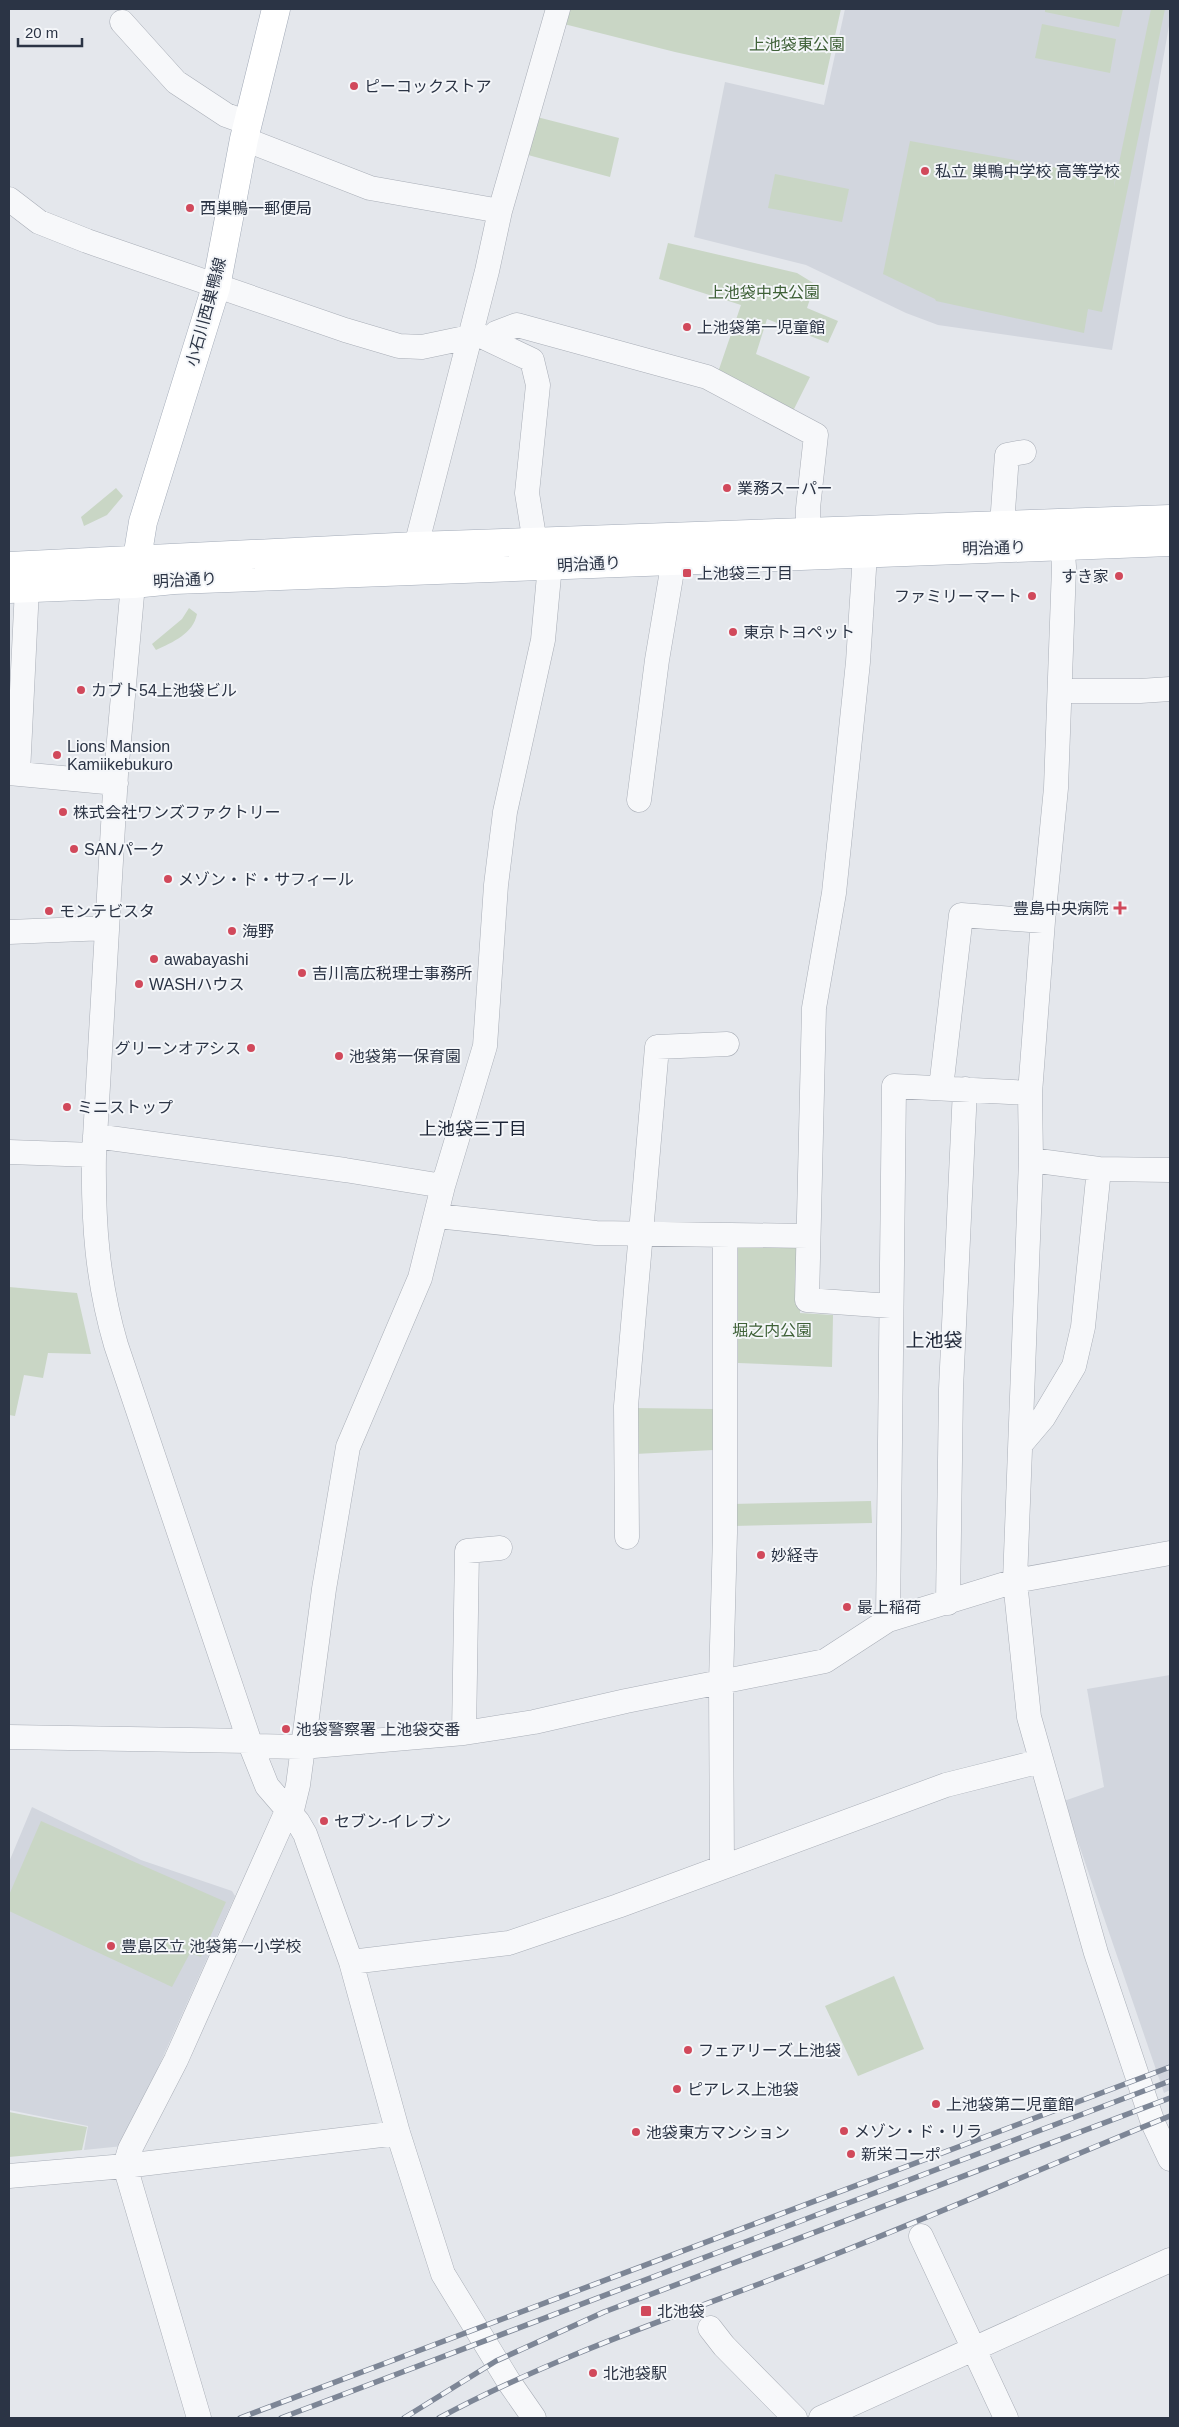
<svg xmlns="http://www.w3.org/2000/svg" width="1179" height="2427" viewBox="0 0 1179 2427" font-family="Helvetica,'Noto Sans JP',sans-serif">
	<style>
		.built { fill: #d2d6de }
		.green { fill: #c9d6c5 }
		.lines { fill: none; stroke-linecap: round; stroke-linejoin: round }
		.minor-casing { stroke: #a9aeb7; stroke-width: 25 }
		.major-casing { stroke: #a3abb8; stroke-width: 29 }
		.minor { stroke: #f7f8fa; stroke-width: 24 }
		.major { stroke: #fff; stroke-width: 28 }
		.rail-casing { stroke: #7d8696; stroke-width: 5.5 }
		.rail { stroke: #f4f6f9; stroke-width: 4; stroke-dasharray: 11; stroke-linecap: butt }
		.poi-dot { fill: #d1495b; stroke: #f4f6f9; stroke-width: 2 }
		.labels { text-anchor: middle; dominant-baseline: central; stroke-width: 4; stroke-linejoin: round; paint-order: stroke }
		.park-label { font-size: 16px; fill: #3f6138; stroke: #f4f6f9 }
		.poi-label { font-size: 16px; fill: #2b3445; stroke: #f4f6f9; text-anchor: start }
		.street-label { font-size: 16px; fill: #2b3445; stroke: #f4f6f9 }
		.neighbourhood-label { font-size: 18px; fill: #1d2536; stroke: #f4f6f9 }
		.quarter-label { font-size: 19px; fill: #1d2536; stroke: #f4f6f9 }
	</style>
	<rect width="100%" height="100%" fill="#e4e7ec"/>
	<!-- built -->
	<path class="built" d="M 845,9 L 1170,9 L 1170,20 L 1112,350 L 938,325 L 906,313 L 806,265 L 694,237 L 725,82 L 824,105 Z
		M 1170,1675 L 1170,2090 L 1164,2093 L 1064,1801 L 1104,1787 L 1087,1689 Z
		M 32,1807 L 141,1860 L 232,1891 L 235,1896 L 123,2146 L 84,2150 L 88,2126 L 9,2110 L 9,1862 Z"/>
	<!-- green -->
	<path class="green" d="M 570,9 L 841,9 L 824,85 L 675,52 L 564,24 Z
		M 1045,9 L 1123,9 L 1119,27 L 1045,12 Z
		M 1151,9 L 1165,9 L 1102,312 L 1088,309 L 1084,333 L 936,301 L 935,299 L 883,274 L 910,141 L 1115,178 L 1114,187 Z
		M 1042,24 L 1116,39 L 1110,73 L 1035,58 Z
		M 537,117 L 619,138 L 610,177 L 528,155 Z
		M 775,174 L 849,189 L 842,222 L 768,208 Z
		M 668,243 L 797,273 L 815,284 L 807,308 L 838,321 L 828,343 L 767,319 L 756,354 L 810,377 L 792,413 L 716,378 L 741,305 L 659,279 Z
		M 116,488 L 123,496 L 107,515 L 84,526 L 81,517 Z
		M 189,608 L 197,614 C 193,634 173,642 156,650 L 152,644 L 182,619 Z
		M 738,1243 L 801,1244 L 800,1313 L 833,1315 L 832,1367 L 738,1363 Z
		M 9,1287 L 77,1293 L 91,1354 L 48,1353 L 43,1378 L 24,1375 L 15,1416 L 9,1415 Z
		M 632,1408 L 715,1409 L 714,1450 L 635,1454 Z
		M 871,1501 L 872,1523 L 733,1526 L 732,1504 Z
		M 41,1821 L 226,1902 L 201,1957 L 190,1953 L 172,1987 L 9,1911 L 9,1895 Z
		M 894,1976 L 924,2049 L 858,2076 L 825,2006 Z
		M 9,2112 L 87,2127 L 82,2150 L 9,2157 Z"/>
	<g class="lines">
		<defs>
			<path id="minor" d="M 122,22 L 176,82 L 226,115 L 248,123
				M 244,139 L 370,188 L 500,211
				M 9,199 L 39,222 L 87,241 L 345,330 L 399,346 L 422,347 L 479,335 L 532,360 L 538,385 L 527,493 L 535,543
				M 493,340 L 496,333 L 517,325 L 707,377 L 816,435 L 808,508 L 808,532
				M 1002,525 L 1007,455 L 1024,452
				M 1061,527 L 1064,567 L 1056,788 L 1043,921 L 1030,1093 L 1031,1160 L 1015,1581 L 1029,1717 L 1096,1953 L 1153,2123 L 1170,2159
				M 416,546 L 487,271 L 500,211 L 558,9
				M 865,554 L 858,662 L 834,893 L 814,1008 L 807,1300 L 891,1306
				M 133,584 L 116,774 L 94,1155 C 93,1222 97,1280 116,1345 L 251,1746 L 267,1786 L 298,1822 L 305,1834 L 351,1962 L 398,2133 L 443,2274 L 509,2382 L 534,2418
				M 1060,691 L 1140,691 L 1170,689
				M 9,773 L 116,783
				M 18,773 L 27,588
				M 639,800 L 657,660 L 674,559
				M 9,932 L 107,928
				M 941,1088 L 961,915 L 1043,921
				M 95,1136 L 345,1170 L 443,1186
				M 9,1152 L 94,1155
				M 1031,1160 L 1099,1169 L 1170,1170
				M 437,1216 L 596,1233 L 808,1236
				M 1021,1444 L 1043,1418 L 1074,1366 L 1083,1327 L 1099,1169
				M 627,1537 L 626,1406 L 657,1047 L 727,1044
				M 948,1603 L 951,1389 L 965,1089
				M 888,1620 L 894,1086 L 1030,1093
				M 464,1733 L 467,1551 L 500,1548
				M 9,1737 L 250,1741
				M 251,1746 L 302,1747 L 464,1733 L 534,1722 L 626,1701 L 825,1661 L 888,1620 L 1015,1581 L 1170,1553
				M 291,1814 L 298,1785 L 324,1589 L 348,1447 L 420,1278 L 443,1186 L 485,1046 L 496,885 L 505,812 L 543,640 L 550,565
				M 722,1867 L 721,1683 L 725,1533 L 725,1236
				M 351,1962 L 509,1943 L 618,1906 L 946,1785 L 1041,1761
				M 9,2176 L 125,2166 L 398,2133
				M 921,2236 L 1006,2418
				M 710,2328 L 724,2346 L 795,2418
				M 199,2418 L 125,2166 L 130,2149 L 176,2060 L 287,1811
				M 821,2418 L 1170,2260"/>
			<path id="major" d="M 9,566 L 416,546 L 1170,519
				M 134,577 L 143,522 L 216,287 L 244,139 L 276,9
				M 9,589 L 133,584 L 174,580 L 1170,542"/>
		</defs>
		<!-- minor casing -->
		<use href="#minor" class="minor-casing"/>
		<!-- major casing -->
		<use href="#major" class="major-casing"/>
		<!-- minor -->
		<use href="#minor" class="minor"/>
		<!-- major -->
		<use href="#major" class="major"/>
		<defs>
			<path id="rail" d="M 240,2418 L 1170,2067
				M 281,2418 L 1170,2081
				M 404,2418 L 496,2361 L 604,2312 L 1170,2098
				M 439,2418 C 556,2355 683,2314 806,2266 C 929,2218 1049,2165 1170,2116"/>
		</defs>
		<!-- rail casing -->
		<use href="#rail" class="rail-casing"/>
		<!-- rail -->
		<use href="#rail" class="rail"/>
	</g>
	<!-- markers -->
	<g class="poi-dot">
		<circle cx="354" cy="86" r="5"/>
		<circle cx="925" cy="171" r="5"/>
		<circle cx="190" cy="208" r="5"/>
		<circle cx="687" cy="327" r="5"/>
		<circle cx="727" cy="488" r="5"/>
		<rect x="682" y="568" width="10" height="10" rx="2.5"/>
		<circle cx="1119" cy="576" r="5"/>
		<circle cx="1032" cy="596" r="5"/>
		<circle cx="733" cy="632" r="5"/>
		<circle cx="81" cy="690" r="5"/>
		<circle cx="57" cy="755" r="5"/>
		<circle cx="63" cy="812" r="5"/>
		<circle cx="74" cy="849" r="5"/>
		<circle cx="168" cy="879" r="5"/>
		<path d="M1117.5 900.5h5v5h5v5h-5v5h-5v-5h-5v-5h5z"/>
		<circle cx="49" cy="911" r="5"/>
		<circle cx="232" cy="931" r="5"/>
		<circle cx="154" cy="959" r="5"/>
		<circle cx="302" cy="973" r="5"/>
		<circle cx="139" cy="984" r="5"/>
		<circle cx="251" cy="1048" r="5"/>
		<circle cx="339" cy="1056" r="5"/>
		<circle cx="67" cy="1107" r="5"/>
		<circle cx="761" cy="1555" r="5"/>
		<circle cx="847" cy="1607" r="5"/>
		<circle cx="286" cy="1729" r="5"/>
		<circle cx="324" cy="1821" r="5"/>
		<circle cx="111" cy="1946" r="5"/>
		<circle cx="688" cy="2050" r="5"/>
		<circle cx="677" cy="2089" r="5"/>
		<circle cx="936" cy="2104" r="5"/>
		<circle cx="844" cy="2131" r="5"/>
		<circle cx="636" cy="2132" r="5"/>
		<circle cx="851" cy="2154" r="5"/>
		<rect x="640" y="2305" width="12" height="12" rx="2.5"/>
		<circle cx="593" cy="2373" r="5"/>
	</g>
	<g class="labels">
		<!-- park labels -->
		<g class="park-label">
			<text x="797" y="44">上池袋東公園</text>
			<text x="764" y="292">上池袋中央公園</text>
			<text x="772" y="1330">堀之内公園</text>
		</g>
		<!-- poi labels -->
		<g class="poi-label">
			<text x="364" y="86">ピーコックストア</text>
			<text x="935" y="171">私立 巣鴨中学校 高等学校</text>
			<text x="200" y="208">西巣鴨一郵便局</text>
			<text x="697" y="327">上池袋第一児童館</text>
			<text x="737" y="488">業務スーパー</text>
			<text x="697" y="573">上池袋三丁目</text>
			<text x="1109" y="576" text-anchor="end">すき家</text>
			<text x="1022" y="596" text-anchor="end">ファミリーマート</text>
			<text x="743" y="632">東京トヨペット</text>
			<text x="91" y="690">カブト54上池袋ビル</text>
			<text x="67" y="746">Lions Mansion<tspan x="67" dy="18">Kamiikebukuro</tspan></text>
			<text x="73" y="812">株式会社ワンズファクトリー</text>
			<text x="84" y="849">SANパーク</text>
			<text x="178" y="879">メゾン・ド・サフィール</text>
			<text x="1109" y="908" text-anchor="end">豊島中央病院</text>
			<text x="59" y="911">モンテビスタ</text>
			<text x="242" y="931">海野</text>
			<text x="164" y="959">awabayashi</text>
			<text x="312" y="973">吉川高広税理士事務所</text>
			<text x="149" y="984">WASHハウス</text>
			<text x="241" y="1048" text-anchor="end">グリーンオアシス</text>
			<text x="349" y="1056">池袋第一保育園</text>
			<text x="77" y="1107">ミニストップ</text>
			<text x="771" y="1555">妙経寺</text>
			<text x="857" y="1607">最上稲荷</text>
			<text x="296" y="1729">池袋警察署 上池袋交番</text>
			<text x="334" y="1821">セブン-イレブン</text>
			<text x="121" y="1946">豊島区立 池袋第一小学校</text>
			<text x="698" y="2050">フェアリーズ上池袋</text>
			<text x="687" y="2089">ピアレス上池袋</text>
			<text x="946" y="2104">上池袋第二児童館</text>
			<text x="854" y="2131">メゾン・ド・リラ</text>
			<text x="646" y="2132">池袋東方マンション</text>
			<text x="861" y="2154">新栄コーポ</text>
			<text x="657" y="2311">北池袋</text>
			<text x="603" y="2373">北池袋駅</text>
		</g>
		<!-- street labels -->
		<g class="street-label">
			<text transform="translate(206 312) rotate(-75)">小石川西巣鴨線</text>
			<text transform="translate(994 548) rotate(-2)">明治通り</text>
			<text transform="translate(589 564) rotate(-3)">明治通り</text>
			<text transform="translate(185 580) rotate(-3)">明治通り</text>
		</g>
		<!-- neighbourhood labels -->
		<g class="neighbourhood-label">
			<text x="473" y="1129">上池袋三丁目</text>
		</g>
		<!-- quarter labels -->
		<g class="quarter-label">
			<text x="934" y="1340">上池袋</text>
		</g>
	</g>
	<!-- border -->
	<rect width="1179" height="2427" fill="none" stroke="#2b3445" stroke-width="20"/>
	<!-- scale -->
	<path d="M18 38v8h64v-8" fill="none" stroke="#2b3445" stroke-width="2.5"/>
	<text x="25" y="38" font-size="15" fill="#2b3445" stroke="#f4f6f9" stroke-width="4" paint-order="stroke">20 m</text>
</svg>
